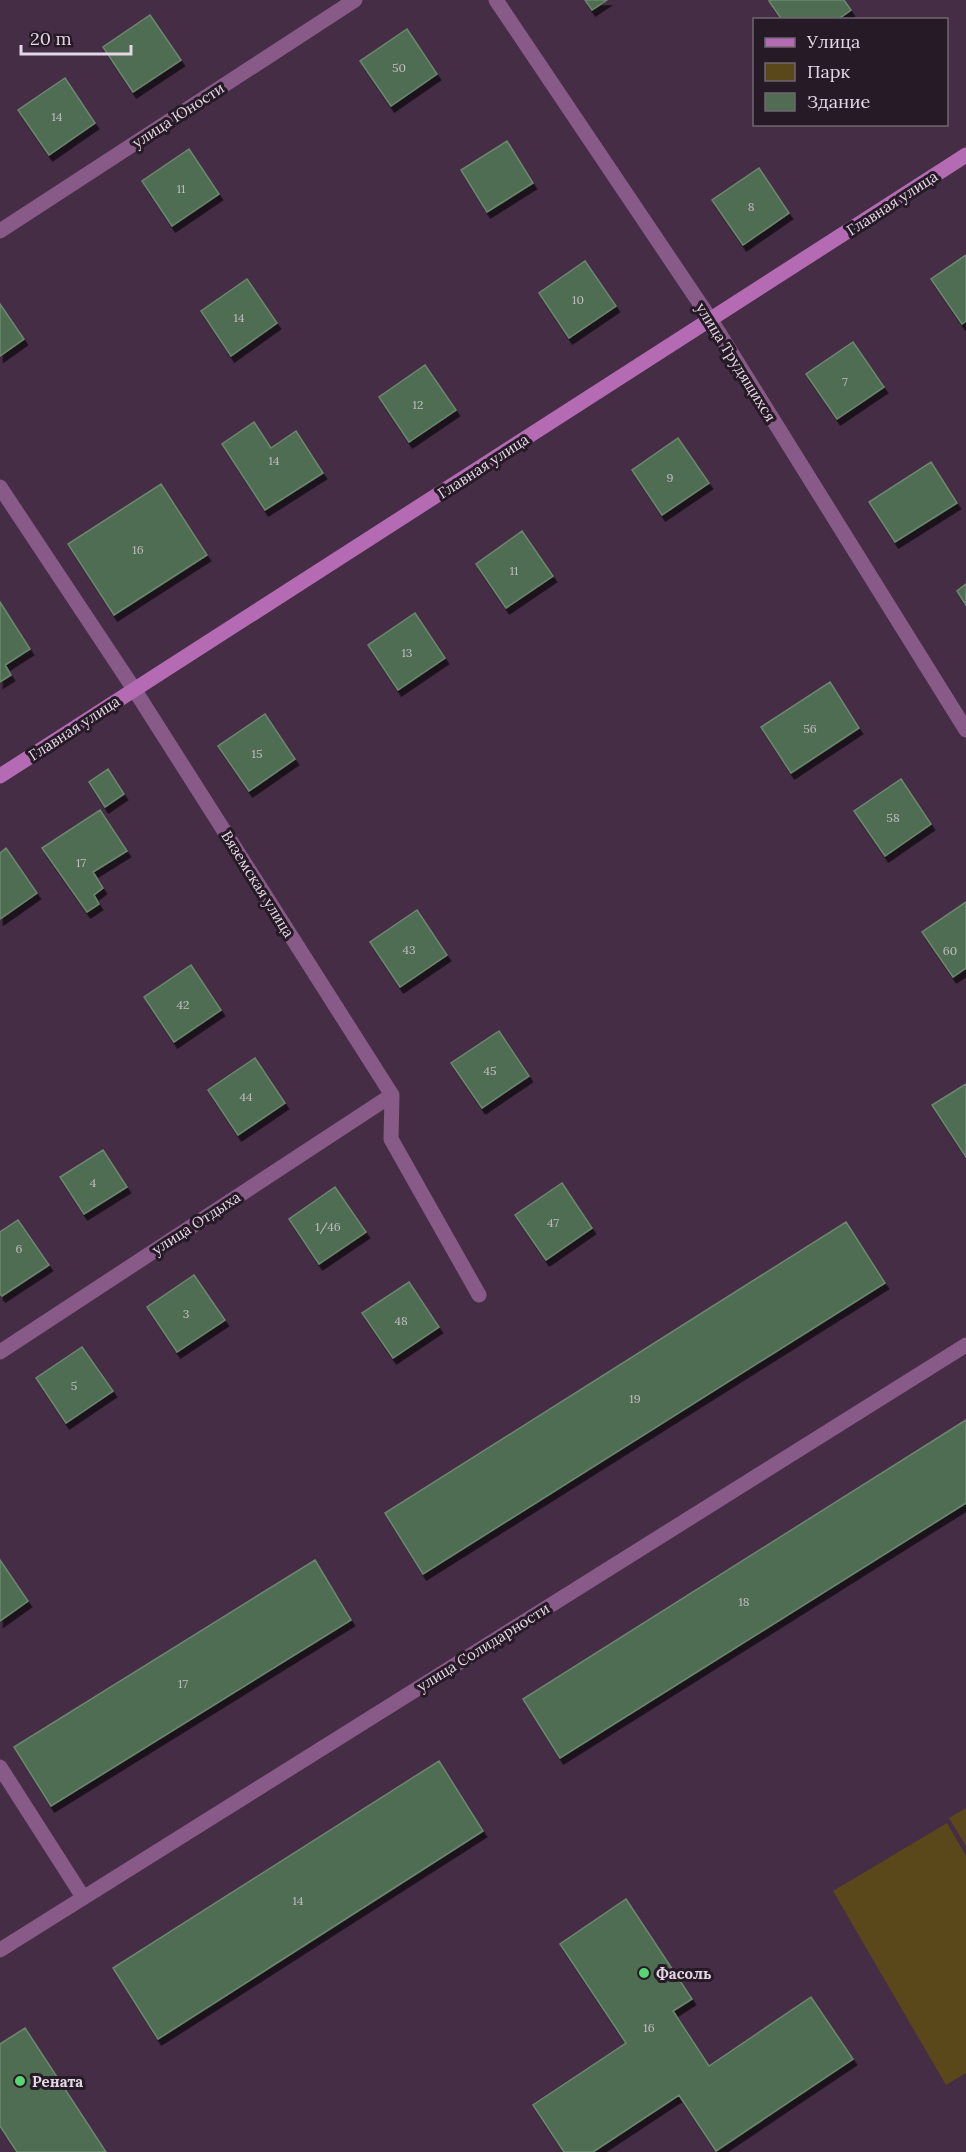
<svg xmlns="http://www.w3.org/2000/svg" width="966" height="2152" viewBox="0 0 966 2152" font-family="Lora,serif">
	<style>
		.green { fill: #5a481b }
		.building { fill: #506d53; stroke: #6b886e; stroke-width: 1.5; filter: url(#shadow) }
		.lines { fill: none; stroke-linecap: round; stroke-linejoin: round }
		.street { stroke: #885a87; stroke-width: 15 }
		.secondary { stroke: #b46bb3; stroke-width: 15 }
		.poi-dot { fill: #57d570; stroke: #251a25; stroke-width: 2 }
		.labels { text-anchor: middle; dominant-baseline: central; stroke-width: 6; stroke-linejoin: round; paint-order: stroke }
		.number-label { font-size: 12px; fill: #c0bcc0 }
		.street-label { font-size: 15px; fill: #e5d6e5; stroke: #251a25 }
		.poi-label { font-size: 15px; font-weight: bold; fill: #e5d6e5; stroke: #251a25; text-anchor: start }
	</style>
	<defs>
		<filter id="shadow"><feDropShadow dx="3.5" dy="6" stdDeviation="0" flood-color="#0009"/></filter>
	</defs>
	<rect width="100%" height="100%" fill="#452d45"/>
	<!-- green -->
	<path class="green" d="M 966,1808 L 966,1846 L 949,1818 Z
		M 947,1823 L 966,1856 L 966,2073 L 946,2085 L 833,1891 Z"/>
	<!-- building -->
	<path class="building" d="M 585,0 L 607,0 L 592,10 Z
		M 771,0 L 844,0 L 851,10 L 837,20 L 782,20 L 769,1 Z
		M 150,15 L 181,60 L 133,92 L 103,47 Z
		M 407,29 L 437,74 L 391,106 L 360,61 Z
		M 65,78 L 95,123 L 49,155 L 18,110 Z
		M 507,141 L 533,183 L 487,212 L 461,170 Z
		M 189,149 L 219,194 L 172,226 L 142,181 Z
		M 759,168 L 789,213 L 743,245 L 712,200 Z
		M 966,255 L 966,321 L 962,324 L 931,279 Z
		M 585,261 L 616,306 L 569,338 L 539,293 Z
		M 247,279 L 277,323 L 231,356 L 201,311 Z
		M 0,304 L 24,339 L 0,356 Z
		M 853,342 L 884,387 L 837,419 L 806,374 Z
		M 425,365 L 456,410 L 409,442 L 379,397 Z
		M 254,422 L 271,448 L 296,431 L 323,473 L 265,510 L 222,444 Z
		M 678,438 L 709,483 L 662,515 L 632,470 Z
		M 931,462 L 957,503 L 895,542 L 869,502 Z
		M 161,484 L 207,555 L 114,615 L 68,544 Z
		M 522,531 L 553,576 L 506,608 L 476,564 Z
		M 966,584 L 966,605 L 957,591 Z
		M 0,602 L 30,649 L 5,665 L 11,675 L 0,682 Z
		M 415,613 L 445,658 L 398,690 L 368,645 Z
		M 830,682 L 859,728 L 791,773 L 761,727 Z
		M 265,714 L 295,759 L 249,791 L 218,746 Z
		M 108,769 L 124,794 L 105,807 L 89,782 Z
		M 901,779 L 931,824 L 885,856 L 854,811 Z
		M 100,810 L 127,851 L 93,872 L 103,888 L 94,895 L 99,904 L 87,912 L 42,848 Z
		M 6,848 L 37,893 L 0,919 L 0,853 Z
		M 966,902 L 966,968 L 953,977 L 922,932 Z
		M 417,910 L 447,955 L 400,987 L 370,942 Z
		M 191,965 L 221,1010 L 174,1042 L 144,997 Z
		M 499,1031 L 529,1076 L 482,1108 L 451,1063 Z
		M 255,1058 L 285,1103 L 238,1135 L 208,1090 Z
		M 966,1084 L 966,1157 L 932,1105 Z
		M 103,1150 L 127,1187 L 84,1214 L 60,1177 Z
		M 562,1183 L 592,1228 L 546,1260 L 515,1215 Z
		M 335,1187 L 366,1232 L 319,1264 L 289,1219 Z
		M 18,1220 L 49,1265 L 2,1296 L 0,1294 L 0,1232 Z
		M 846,1222 L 885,1283 L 423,1574 L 385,1513 Z
		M 194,1275 L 225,1320 L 177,1352 L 147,1307 Z
		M 409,1282 L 439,1327 L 393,1358 L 362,1313 Z
		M 82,1347 L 113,1391 L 66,1423 L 36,1378 Z
		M 966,1420 L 966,1503 L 560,1758 L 523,1699 Z
		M 0,1560 L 28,1601 L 0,1621 Z
		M 315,1560 L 351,1620 L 51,1806 L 14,1747 Z
		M 439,1761 L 483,1831 L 158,2039 L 113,1968 Z
		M 626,1899 L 692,1999 L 673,2011 L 709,2066 L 811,1997 L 853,2059 L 716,2151 L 679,2095 L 593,2152 L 564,2152 L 533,2105 L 626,2043 L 560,1944 Z
		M 25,2028 L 106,2152 L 17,2152 L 0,2126 L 0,2044 Z"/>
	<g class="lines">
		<!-- street -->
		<path class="street" d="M 496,0 L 711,320 L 966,730
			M 0,231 L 355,0
			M 0,487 L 134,689 L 392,1095 L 391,1139 L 479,1295
			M 0,1352 L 392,1095
			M 0,1767 L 83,1897
			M 0,1950 L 966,1345"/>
		<!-- secondary -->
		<path class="secondary" d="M 0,776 L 966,155"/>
	</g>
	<!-- markers -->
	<g class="poi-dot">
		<circle cx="644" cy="1973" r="6"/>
		<circle cx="20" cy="2081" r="6"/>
	</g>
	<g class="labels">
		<!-- number labels -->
		<g class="number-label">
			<text x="399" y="67">50</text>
			<text x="57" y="116">14</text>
			<text x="181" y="188">11</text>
			<text x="751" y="206">8</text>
			<text x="578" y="299">10</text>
			<text x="239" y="317">14</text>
			<text x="845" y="381">7</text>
			<text x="418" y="404">12</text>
			<text x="274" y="460">14</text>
			<text x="670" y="477">9</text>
			<text x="138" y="549">16</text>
			<text x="514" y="570">11</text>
			<text x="407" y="652">13</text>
			<text x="810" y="728">56</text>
			<text x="257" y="753">15</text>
			<text x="893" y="817">58</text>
			<text x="81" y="862">17</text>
			<text x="409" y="949">43</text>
			<text x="950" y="950">60</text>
			<text x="183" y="1004">42</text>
			<text x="490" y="1070">45</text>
			<text x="246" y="1096">44</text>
			<text x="93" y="1182">4</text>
			<text x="553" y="1222">47</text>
			<text x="328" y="1226">1/46</text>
			<text x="19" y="1248">6</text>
			<text x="186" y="1313">3</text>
			<text x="401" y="1320">48</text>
			<text x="74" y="1385">5</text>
			<text x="635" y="1398">19</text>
			<text x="744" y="1601">18</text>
			<text x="183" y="1683">17</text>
			<text x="298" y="1900">14</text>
			<text x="649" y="2027">16</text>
		</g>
		<!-- street labels -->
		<g class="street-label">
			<text transform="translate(178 115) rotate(-33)">улица Юности</text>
			<text transform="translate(892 203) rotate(-33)">Главная улица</text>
			<text transform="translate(736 362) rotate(58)">улица Трудящихся</text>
			<text transform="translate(483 466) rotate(-33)">Главная улица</text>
			<text transform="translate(74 728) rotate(-33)">Главная улица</text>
			<text transform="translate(258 884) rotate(58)">Вяземская улица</text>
			<text transform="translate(196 1223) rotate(-33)">улица Отдыха</text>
			<text transform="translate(483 1647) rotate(-32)">улица Солидарности</text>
		</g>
		<!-- poi labels -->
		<g class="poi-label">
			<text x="656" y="1973">Фасоль</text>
			<text x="32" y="2081">Рената</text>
		</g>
	</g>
	<!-- legend -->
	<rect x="753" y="18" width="195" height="108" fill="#251a25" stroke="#726572" stroke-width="1.5"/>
	<rect x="765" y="38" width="30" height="9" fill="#b46bb3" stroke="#726572" stroke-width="1.5"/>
	<text x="807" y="48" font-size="18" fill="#e5d6e5">Улица</text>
	<rect x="765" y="63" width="30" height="18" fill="#5a481b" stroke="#726572" stroke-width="1.5"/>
	<text x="807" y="78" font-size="18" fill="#e5d6e5">Парк</text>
	<rect x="765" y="93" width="30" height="18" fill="#506d53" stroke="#726572" stroke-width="1.5"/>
	<text x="807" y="108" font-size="18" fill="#e5d6e5">Здание</text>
	<!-- scale -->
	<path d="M21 45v9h110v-9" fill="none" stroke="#e5d6e5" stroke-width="3"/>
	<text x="30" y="45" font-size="18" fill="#e5d6e5" stroke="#251a25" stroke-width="4.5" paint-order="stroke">20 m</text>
</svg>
